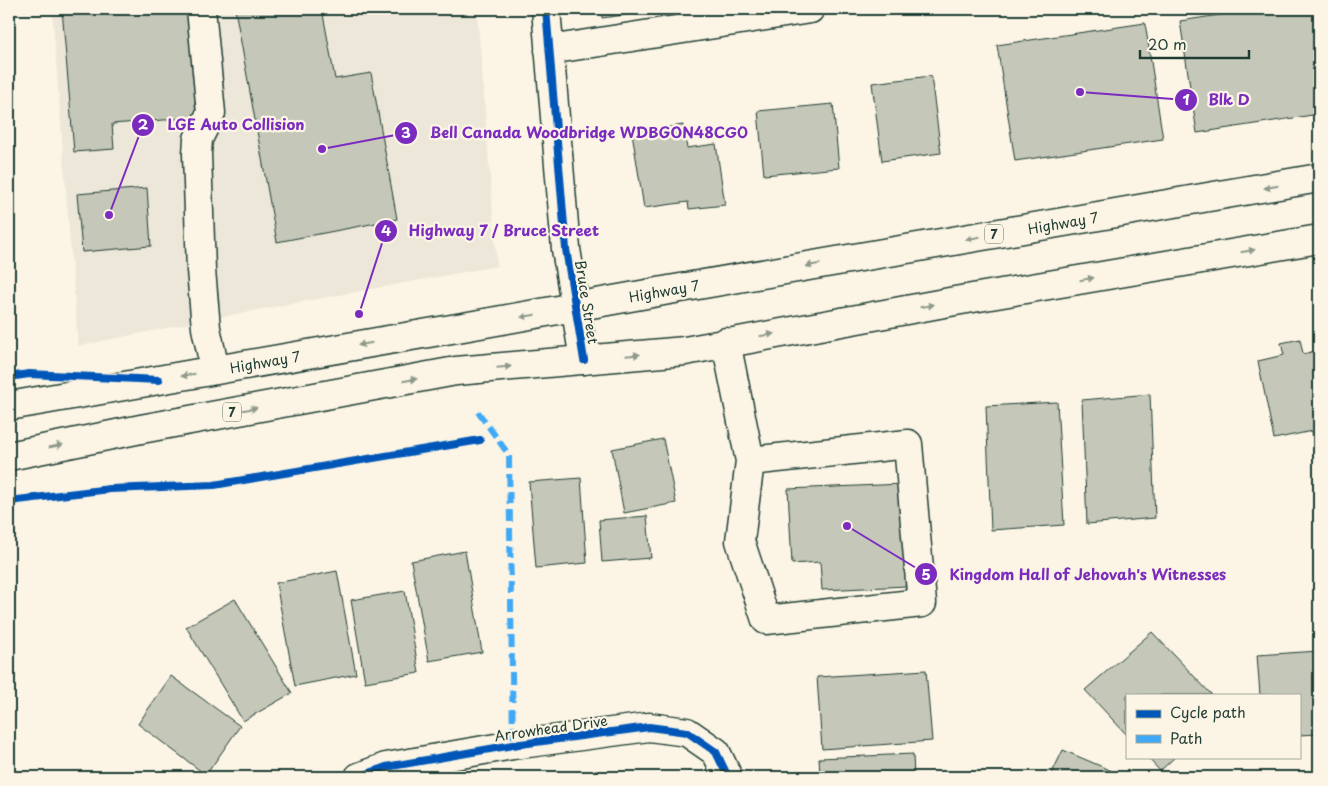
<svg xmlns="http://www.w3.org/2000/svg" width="1328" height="786" viewBox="0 0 1328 786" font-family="'Playpen Sans',sans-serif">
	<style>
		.built { fill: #ece7d8 }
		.building { fill: #c5c7b9; stroke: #1f3d34 }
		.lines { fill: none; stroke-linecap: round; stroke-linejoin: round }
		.minor-casing { stroke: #1f3d34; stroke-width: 31 }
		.major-casing { stroke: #1f3d34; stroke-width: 31 }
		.minor { stroke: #fcf5e5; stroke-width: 28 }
		.major { stroke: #fcf5e5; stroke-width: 28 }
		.quiet { stroke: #3fa9f5; stroke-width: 6; stroke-dasharray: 12 6; stroke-linecap: butt }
		.cycleway-casing { stroke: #fcf5e5; stroke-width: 11 }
		.cycleway { stroke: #0057b8; stroke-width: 8 }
		.oneway { fill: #8e998c }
		.labels { text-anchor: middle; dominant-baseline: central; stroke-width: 4.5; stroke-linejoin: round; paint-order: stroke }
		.shield { fill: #fcf5e5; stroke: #617469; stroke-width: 1 }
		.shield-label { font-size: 12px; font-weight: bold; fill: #1f3d34 }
		.street-label { font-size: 14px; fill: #1f3d34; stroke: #fcf5e5 }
		.leader { fill: none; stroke: #7b2cbf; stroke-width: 2 }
		.callout-dot { fill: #7b2cbf; stroke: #fcf5e5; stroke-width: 2 }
		.mark-label { font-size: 15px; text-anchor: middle; font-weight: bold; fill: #fff }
		.callout-label { font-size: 15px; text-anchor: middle; font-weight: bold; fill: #7b2cbf; stroke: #fcf5e5; stroke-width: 4.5; stroke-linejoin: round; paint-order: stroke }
	</style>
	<rect width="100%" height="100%" fill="#fcf5e5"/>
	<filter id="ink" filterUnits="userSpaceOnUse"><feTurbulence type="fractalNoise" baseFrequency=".02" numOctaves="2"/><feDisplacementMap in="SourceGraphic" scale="10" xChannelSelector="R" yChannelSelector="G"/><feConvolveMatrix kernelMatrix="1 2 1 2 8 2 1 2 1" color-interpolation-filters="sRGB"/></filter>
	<g filter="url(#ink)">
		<!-- built -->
		<path class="built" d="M 52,9 L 477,9 L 497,266 L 231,315 L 78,346 Z"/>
		<!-- building -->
		<path class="building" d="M 62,9 L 193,9 L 202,117 L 112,124 L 114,149 L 74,152 Z
			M 235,9 L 322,9 L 335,79 L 371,73 L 397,219 L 277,242 Z
			M 601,9 L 668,9 L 602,18 Z
			M 1259,9 L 1319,9 L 1319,114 L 1197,133 L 1180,21 Z
			M 1145,23 L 1163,139 L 1015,161 L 997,45 Z
			M 931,76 L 941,153 L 882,161 L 872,83 Z
			M 833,104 L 839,168 L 764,175 L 758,111 Z
			M 683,125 L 687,148 L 716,144 L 725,205 L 689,209 L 688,202 L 644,208 L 632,133 Z
			M 147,188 L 151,246 L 82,252 L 77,194 Z
			M 1300,339 L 1303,354 L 1319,350 L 1319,466 L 1312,431 L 1274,439 L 1258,361 L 1284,355 L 1281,343 Z
			M 1150,394 L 1155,518 L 1087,524 L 1082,400 Z
			M 1057,402 L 1064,525 L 991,530 L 986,406 Z
			M 663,439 L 676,503 L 624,513 L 612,449 Z
			M 581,478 L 587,563 L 536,568 L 529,482 Z
			M 903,484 L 907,586 L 822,590 L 820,562 L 792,564 L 788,489 Z
			M 647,516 L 651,558 L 602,562 L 599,520 Z
			M 465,551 L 482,652 L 429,661 L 411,561 Z
			M 337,571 L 356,674 L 295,686 L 276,583 Z
			M 405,591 L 419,673 L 365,682 L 351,600 Z
			M 235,599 L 292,693 L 243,721 L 186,627 Z
			M 1152,632 L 1212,695 L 1127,695 L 1127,735 L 1085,690 Z
			M 1319,651 L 1319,734 L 1299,735 L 1299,695 L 1260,695 L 1257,655 Z
			M 926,670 L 932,741 L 822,749 L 817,677 Z
			M 171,676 L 240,726 L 206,775 L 138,724 Z
			M 1063,750 L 1126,777 L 1050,777 Z
			M 913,754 L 914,777 L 820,777 L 819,758 Z
			M 1147,757 L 1175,757 L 1160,771 Z"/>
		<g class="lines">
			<defs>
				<path id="minor" d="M 201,9 L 211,113 L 198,139 L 197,154 L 201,270 L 206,328 L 215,370
					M 546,9 L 566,249 L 584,360
					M 549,50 L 810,9
					M 726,342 L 750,461 L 740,541 L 766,620 L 922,603 L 908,444 L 750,461
					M 359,777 L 386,767 L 513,745 L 649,727 L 687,732 L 716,752 L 728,777"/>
				<path id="major" d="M 9,406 L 463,327 L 669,290 L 1319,178
					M 9,456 L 141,429 L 456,371 L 685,351 L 955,301 L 1319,239"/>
			</defs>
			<!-- minor casing -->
			<use href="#minor" class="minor-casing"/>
			<!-- major casing -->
			<use href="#major" class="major-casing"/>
			<!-- minor -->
			<use href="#minor" class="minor"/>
			<!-- major -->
			<use href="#major" class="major"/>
			<!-- quiet -->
			<path class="quiet" d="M 478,412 L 509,455 L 513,745"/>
			<defs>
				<path id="cycleway" d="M 546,9 L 566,249 L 584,360
					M 9,377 L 29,374 L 159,380
					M 9,501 L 110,489 L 214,485 L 480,440
					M 359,777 L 386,767 L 513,745 L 649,727 L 687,732 L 716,752 L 728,777"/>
			</defs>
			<!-- cycleway casing -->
			<use href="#cycleway" class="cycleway-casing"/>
			<!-- cycleway -->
			<use href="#cycleway" class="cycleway"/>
		</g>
		<!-- one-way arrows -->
		<defs><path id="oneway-solid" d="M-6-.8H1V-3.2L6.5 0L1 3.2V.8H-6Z" transform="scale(1.25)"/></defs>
		<g class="oneway">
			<use href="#oneway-solid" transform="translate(1271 187) rotate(170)"/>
			<use href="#oneway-solid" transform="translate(973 238) rotate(170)"/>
			<use href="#oneway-solid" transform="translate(1248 251) rotate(-10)"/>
			<use href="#oneway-solid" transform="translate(813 265) rotate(170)"/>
			<use href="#oneway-solid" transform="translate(1087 279) rotate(-10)"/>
			<use href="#oneway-solid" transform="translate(927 306) rotate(-10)"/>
			<use href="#oneway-solid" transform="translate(528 316) rotate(170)"/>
			<use href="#oneway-solid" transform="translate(767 335) rotate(-10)"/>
			<use href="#oneway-solid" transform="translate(365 344) rotate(170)"/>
			<use href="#oneway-solid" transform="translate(633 355) rotate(-5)"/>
			<use href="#oneway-solid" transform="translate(504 367) rotate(-5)"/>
			<use href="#oneway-solid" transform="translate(188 375) rotate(170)"/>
			<use href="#oneway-solid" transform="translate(410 380) rotate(-10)"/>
			<use href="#oneway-solid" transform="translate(250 409) rotate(-10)"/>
			<use href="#oneway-solid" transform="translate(56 446) rotate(-12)"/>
		</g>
	</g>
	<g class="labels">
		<!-- shield labels -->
		<g class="shield">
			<rect x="985" y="224.5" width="18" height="19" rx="4"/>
			<rect x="223" y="402.5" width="18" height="19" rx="4"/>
		</g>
		<g class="shield-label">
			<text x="994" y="234">7</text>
			<text x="232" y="412">7</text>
		</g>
		<!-- street labels -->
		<g class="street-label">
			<text transform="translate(1063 223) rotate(-10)">Highway 7</text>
			<text transform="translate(664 291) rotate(-10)">Highway 7</text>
			<text transform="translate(587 302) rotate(81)">Bruce Street</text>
			<text transform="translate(265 362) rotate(-10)">Highway 7</text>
			<text transform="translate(551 728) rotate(-8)">Arrowhead Drive</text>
		</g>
	</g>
	<!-- callouts -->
	<path class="leader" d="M1080 92L1186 100M109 215L143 125M322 149L406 133M359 314L386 231M847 526L926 574"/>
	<g class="callout-dot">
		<circle cx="1080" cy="92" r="5"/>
		<circle cx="109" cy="215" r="5"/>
		<circle cx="322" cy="149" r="5"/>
		<circle cx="359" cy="314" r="5"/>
		<circle cx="847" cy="526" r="5"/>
		<circle cx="1186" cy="100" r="12"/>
		<circle cx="143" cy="125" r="12"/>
		<circle cx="406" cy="133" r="12"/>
		<circle cx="386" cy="231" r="12"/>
		<circle cx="926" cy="574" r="12"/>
	</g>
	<g class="mark-label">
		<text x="1186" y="105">1</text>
		<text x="143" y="130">2</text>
		<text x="406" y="138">3</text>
		<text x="386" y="236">4</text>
		<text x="926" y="580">5</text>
	</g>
	<g class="callout-label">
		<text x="1229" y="105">Blk D</text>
		<text x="236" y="130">LGE Auto Collision</text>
		<text x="589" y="138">Bell Canada Woodbridge WDBGON48CG0</text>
		<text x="504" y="236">Highway 7 / Bruce Street</text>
		<text x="1088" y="580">Kingdom Hall of Jehovah's Witnesses</text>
	</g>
	<!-- margin -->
	<rect width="1328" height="786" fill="none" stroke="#fcf5e5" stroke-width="30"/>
	<rect x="15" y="15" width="1298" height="756" fill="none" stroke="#1f3d34" stroke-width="2" filter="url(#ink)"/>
	<!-- legend -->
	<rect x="1126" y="694" width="175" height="65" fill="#fcf5e5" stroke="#a4ab9e"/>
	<rect x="1136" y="710" width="25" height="8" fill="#0057b8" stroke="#a4ab9e"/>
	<text x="1170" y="718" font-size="15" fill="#1f3d34">Cycle path</text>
	<rect x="1136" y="735" width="25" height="8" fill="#3fa9f5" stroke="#a4ab9e"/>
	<text x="1170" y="744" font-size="15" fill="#1f3d34">Path</text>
	<!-- scale -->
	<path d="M1140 50v8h109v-8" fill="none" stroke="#1f3d34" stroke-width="2.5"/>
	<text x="1148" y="50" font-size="15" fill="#1f3d34" stroke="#fcf5e5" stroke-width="4" paint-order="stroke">20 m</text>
</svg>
